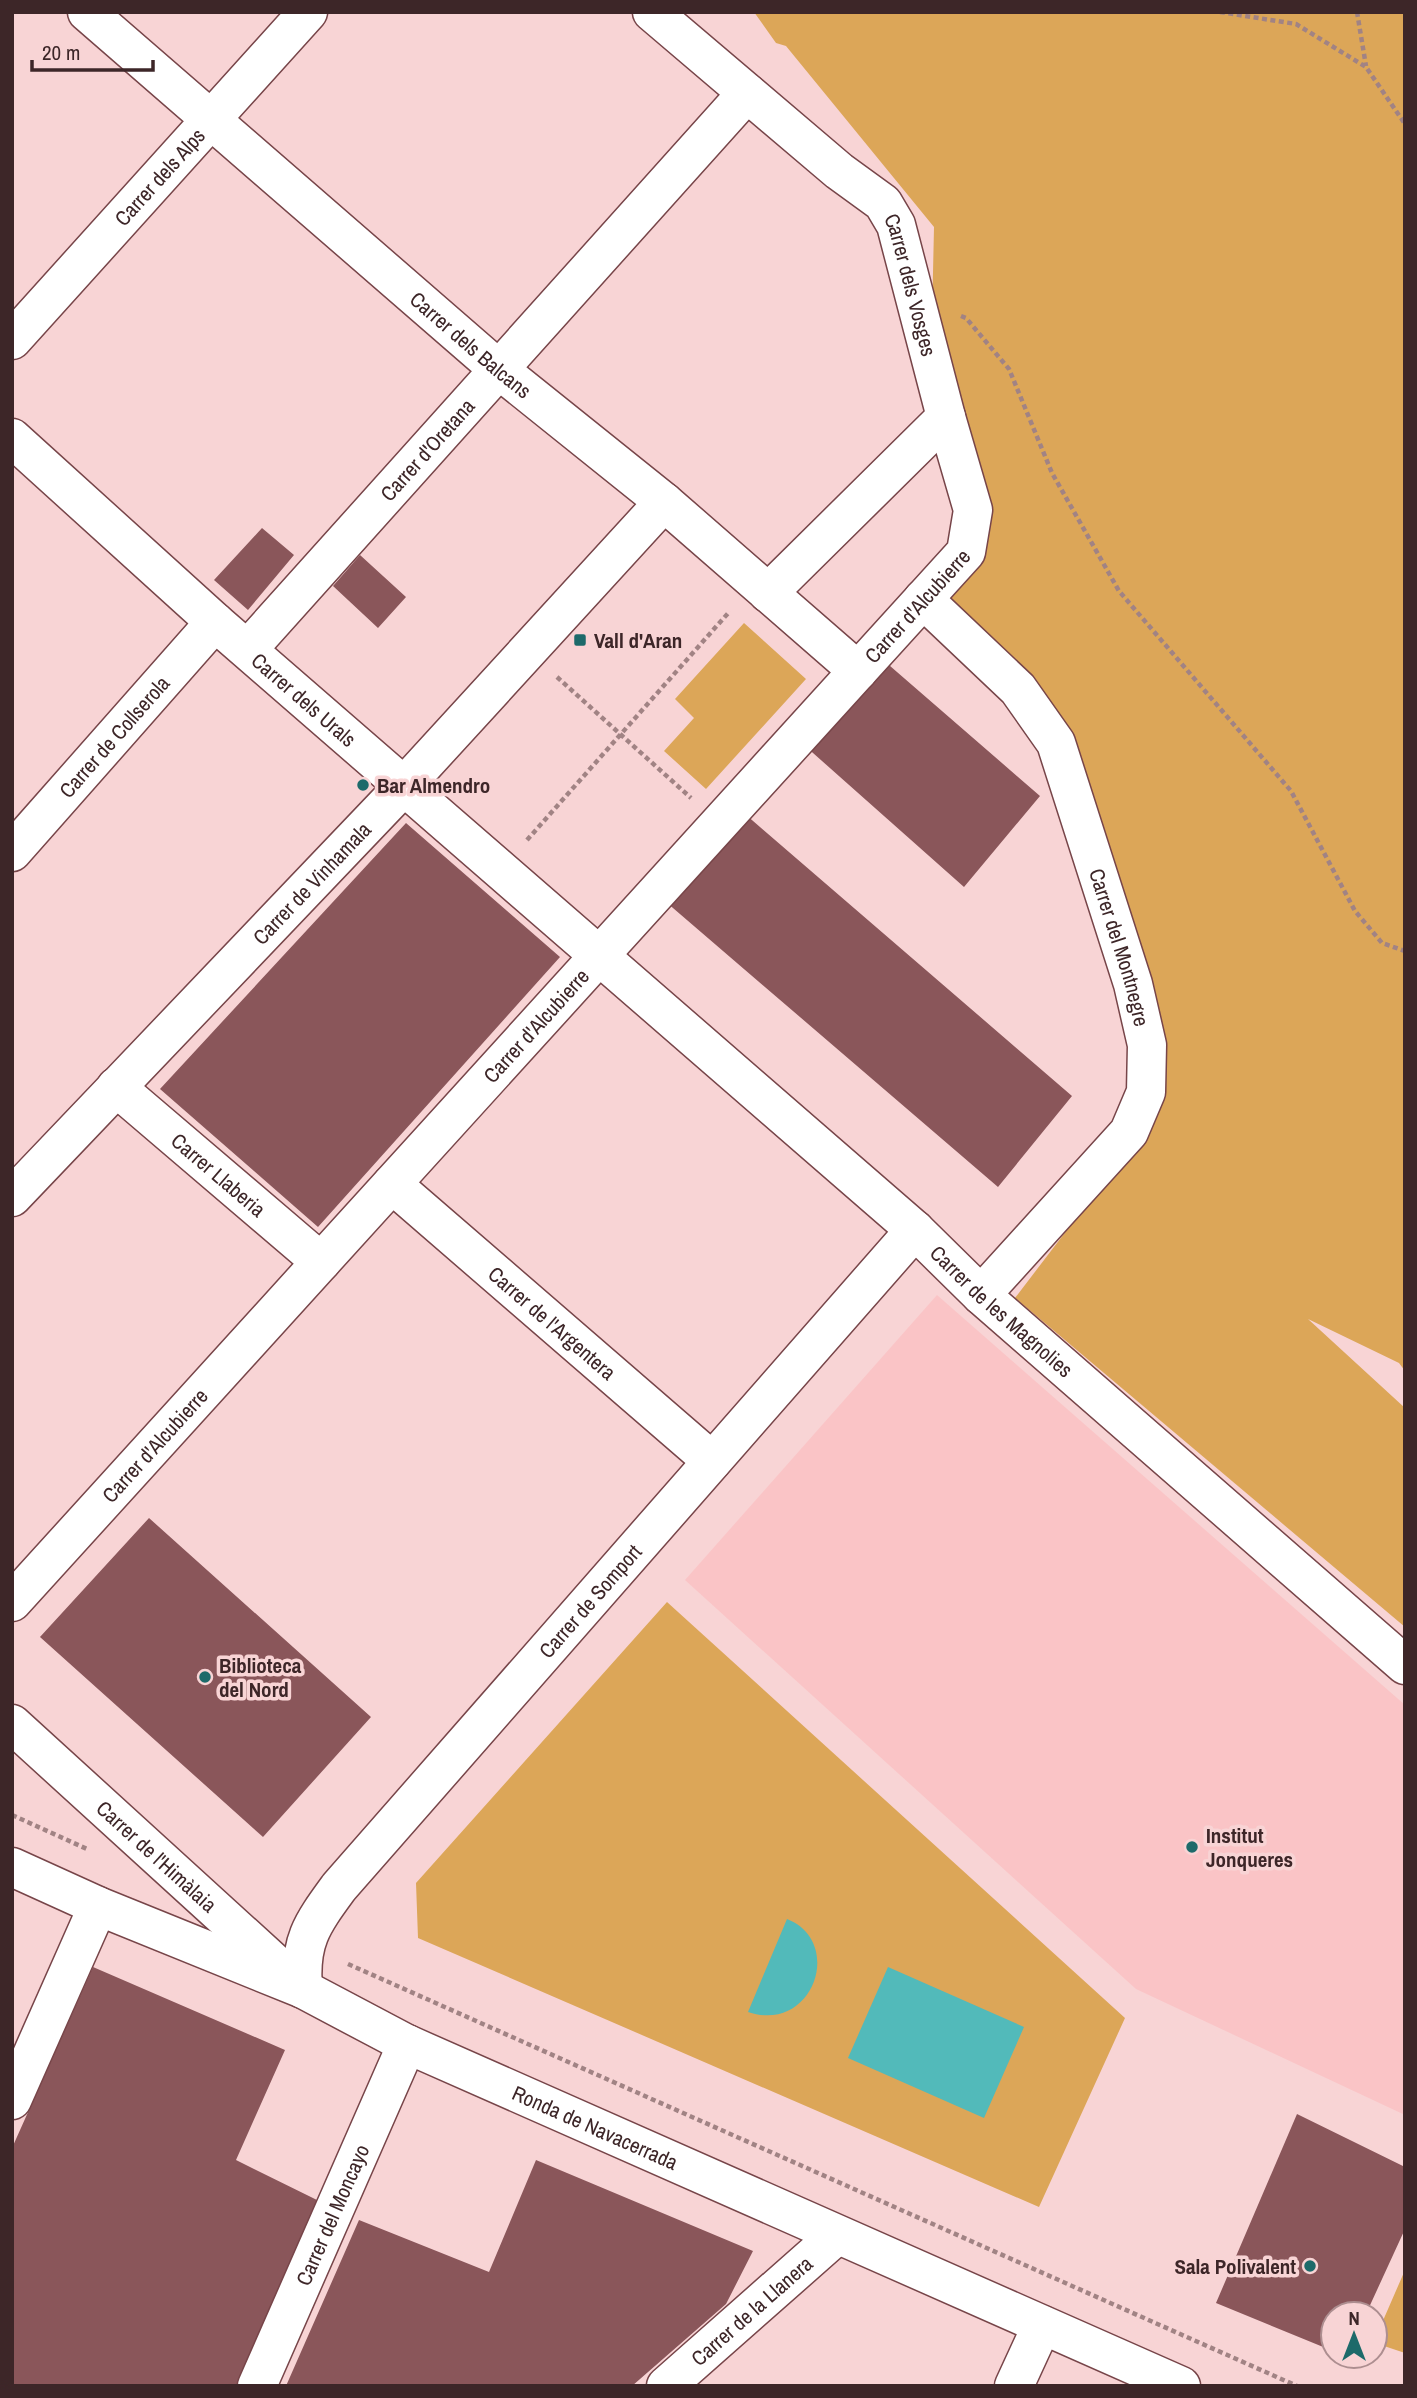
<svg xmlns="http://www.w3.org/2000/svg" width="1417" height="2398" viewBox="0 0 1417 2398" font-family="'Archivo Narrow',sans-serif">
	<style>
		.built { fill: #fac4c6 }
		.green { fill: #dca658 }
		.water { fill: #52baba }
		.building { fill: #8a565a }
		.lines { fill: none; stroke-linecap: round; stroke-linejoin: round }
		.minor-casing { stroke: #774549; stroke-width: 41 }
		.path { stroke: #a18384; stroke-width: 4.5; stroke-dasharray: 5 3.5; stroke-linecap: butt }
		.minor { stroke: #fff; stroke-width: 38 }
		.poi-dot { fill: #1d6a6a; stroke: #f8d4d5; stroke-width: 2.5 }
		.labels { text-anchor: middle; dominant-baseline: central; stroke-width: 7; stroke-linejoin: round; paint-order: stroke }
		.street-label { font-size: 21px; fill: #3d2628; stroke: #f8d4d5 }
		.poi-label { font-size: 21px; font-weight: bold; fill: #3d2628; stroke: #f8d4d5; text-anchor: start }
	</style>
	<rect width="100%" height="100%" fill="#f8d4d5"/>
	<!-- built -->
	<path class="built" d="M 937,1295 L 1405,1705 L 1405,2115 L 1136,1989 L 685,1580 Z"/>
	<!-- green -->
	<path class="green" d="M 754,12 L 1405,12 L 1405,1371 L 1399,1363 L 1308,1319 L 1405,1408 L 1405,1627 L 1015,1298 L 1138,1137 L 1156,1094 L 1075,759 L 942,596 L 974,558 L 932,318 L 934,227 L 786,46 L 776,43 Z
		M 744,623 L 806,679 L 706,789 L 664,751 L 694,718 L 675,699 Z
		M 667,1602 L 1125,2018 L 1039,2207 L 418,1938 L 416,1883 Z
		M 1405,2270 L 1405,2353 L 1375,2343 L 1375,2339 Z"/>
	<!-- water -->
	<path class="water" d="M 787,1919 C 845,1942 813,2034 748,2012 Z
		M 888,1967 L 1024,2027 L 984,2118 L 848,2058 Z"/>
	<!-- building -->
	<path class="building" d="M 262,528 L 294,555 L 248,610 L 214,580 Z
		M 360,555 L 406,597 L 378,628 L 333,586 Z
		M 882,659 L 1040,796 L 964,887 L 804,745 Z
		M 745,814 L 1072,1096 L 998,1187 L 666,902 Z
		M 406,823 L 560,957 L 318,1227 L 160,1089 Z
		M 149,1518 L 371,1717 L 263,1837 L 40,1637 Z
		M 93,1967 L 285,2050 L 236,2160 L 317,2200 L 237,2386 L 12,2386 L 12,2148 Z
		M 1297,2114 L 1405,2167 L 1405,2229 L 1366,2314 L 1333,2314 L 1333,2351 L 1216,2303 Z
		M 536,2160 L 753,2251 L 726,2304 L 632,2386 L 286,2386 L 359,2220 L 489,2272 Z"/>
	<g class="lines">
		<defs>
			<g id="minor">
				<path id="s1" d="M 87,12 L 497,368 L 664,502 L 858,671"/>
				<path id="s2" d="M 652,12 L 839,171 L 883,203 L 896,225 L 946,417 L 768,593"/>
				<path id="s3" d="M 12,340 L 308,12"/>
				<path id="s4" d="M 12,438 L 215,622 L 915,1230 L 981,1295 L 1405,1665"/>
				<path id="s5" d="M 923,599 L 1018,689 L 1056,743 L 1133,984 L 1147,1045 L 1146,1092 L 1129,1132 L 981,1295"/>
				<path id="s6" d="M 248,649 L 747,93"/>
				<path id="s7" d="M 12,852 L 215,622"/>
				<path id="s8" d="M 116,1087 L 321,1262"/>
				<path id="s9" d="M 392,1184 L 712,1461"/>
				<path id="s10" d="M 12,1197 L 405,785 L 664,502"/>
				<path id="s11" d="M 12,1602 L 966,552 L 973,510 L 946,417"/>
				<path id="s12" d="M 12,1724 L 283,1971"/>
				<path id="s13" d="M 12,1867 L 98,1906 L 303,1989 L 407,2044 L 1181,2386"/>
				<path id="s14" d="M 303,1989 C 299,1941 312,1924 339,1887 L 915,1230"/>
				<path d="M 12,2100 L 98,1906"/>
				<path id="s15" d="M 257,2386 L 407,2044"/>
				<path id="s16" d="M 666,2386 L 837,2235"/>
				<path d="M 1014,2386 L 1042,2325"/>
			</g>
		</defs>
		<!-- minor casing -->
		<use href="#minor" class="minor-casing"/>
		<!-- path -->
		<path class="path" d="M 1220,12 L 1296,24 L 1366,67 L 1405,124
			M 1357,12 L 1366,66
			M 961,316 L 966,318 L 1009,369 L 1052,473 L 1119,591 L 1291,791 L 1355,911 L 1382,943 L 1405,951
			M 557,677 L 691,798
			M 527,840 L 730,611
			M 12,1815 L 87,1849
			M 348,1964 L 1297,2386"/>
		<!-- minor -->
		<use href="#minor" class="minor"/>
	</g>
	<!-- markers -->
	<g class="poi-dot">
		<rect x="573" y="633" width="14" height="14" rx="3.5"/>
		<circle cx="363" cy="785" r="7"/>
		<circle cx="205" cy="1677" r="7"/>
		<circle cx="1192" cy="1847" r="7"/>
		<circle cx="1310" cy="2266" r="7"/>
	</g>
	<g class="labels">
		<!-- street labels -->
		<g class="street-label">
			<text stroke="none"><textPath href="#s3" startOffset="220">Carrer dels Alps</textPath></text>
			<text stroke="none"><textPath href="#s2" startOffset="387">Carrer dels Vosges</textPath></text>
			<text stroke="none"><textPath href="#s1" startOffset="508">Carrer dels Balcans</textPath></text>
			<text stroke="none"><textPath href="#s6" startOffset="268">Carrer d'Oretana</textPath></text>
			<text stroke="none"><textPath href="#s11" startOffset="1346">Carrer d'Alcubierre</textPath></text>
			<text stroke="none"><textPath href="#s4" startOffset="392">Carrer dels Urals</textPath></text>
			<text stroke="none"><textPath href="#s7" startOffset="154">Carrer de Collserola</textPath></text>
			<text stroke="none"><textPath href="#s10" startOffset="434">Carrer de Vinhamala</textPath></text>
			<text stroke="none"><textPath href="#s5" startOffset="411">Carrer del Montnegre</textPath></text>
			<text stroke="none"><textPath href="#s11" startOffset="779">Carrer d'Alcubierre</textPath></text>
			<text stroke="none"><textPath href="#s8" startOffset="135">Carrer Llaberia</textPath></text>
			<text stroke="none"><textPath href="#s4" startOffset="1320">Carrer de les Magnolies</textPath></text>
			<text stroke="none"><textPath href="#s9" startOffset="212">Carrer de l'Argentera</textPath></text>
			<text stroke="none"><textPath href="#s11" startOffset="212">Carrer d'Alcubierre</textPath></text>
			<text stroke="none"><textPath href="#s14" startOffset="492">Carrer de Somport</textPath></text>
			<text stroke="none"><textPath href="#s12" startOffset="196">Carrer de l'Himàlaia</textPath></text>
			<text stroke="none"><textPath href="#s13" startOffset="639">Ronda de Navacerrada</textPath></text>
			<text stroke="none"><textPath href="#s15" startOffset="187">Carrer del Moncayo</textPath></text>
			<text stroke="none"><textPath href="#s16" startOffset="114">Carrer de la Llanera</textPath></text>
		</g>
		<!-- poi labels -->
		<g class="poi-label">
			<text x="594" y="640">Vall d'Aran</text>
			<text x="377" y="785">Bar Almendro</text>
			<text x="219" y="1665">Biblioteca<tspan x="219" dy="24">del Nord</tspan></text>
			<text x="1206" y="1835">Institut<tspan x="1206" dy="24">Jonqueres</tspan></text>
			<text x="1296" y="2266" text-anchor="end">Sala Polivalent</text>
		</g>
	</g>
	<!-- border -->
	<rect width="1417" height="2398" fill="none" stroke="#3d2628" stroke-width="28"/>
	<!-- north arrow -->
	<g transform="translate(1354 2335)"><circle r="33" fill="#f8d4d5" stroke="#ad8e90" stroke-width="2"/>
	<path d="M0-5L12 26L0 18L-12 26Z" fill="#1d6a6a"/>
	<text y="-10" font-size="19" font-weight="bold" text-anchor="middle" fill="#3d2628">N</text>
	</g>
	<!-- scale -->
	<path d="M32 60v10h121v-10" fill="none" stroke="#3d2628" stroke-width="3.5"/>
	<text x="42" y="60" font-size="21" fill="#3d2628" stroke="#f8d4d5" stroke-width="5" paint-order="stroke">20 m</text>
</svg>
